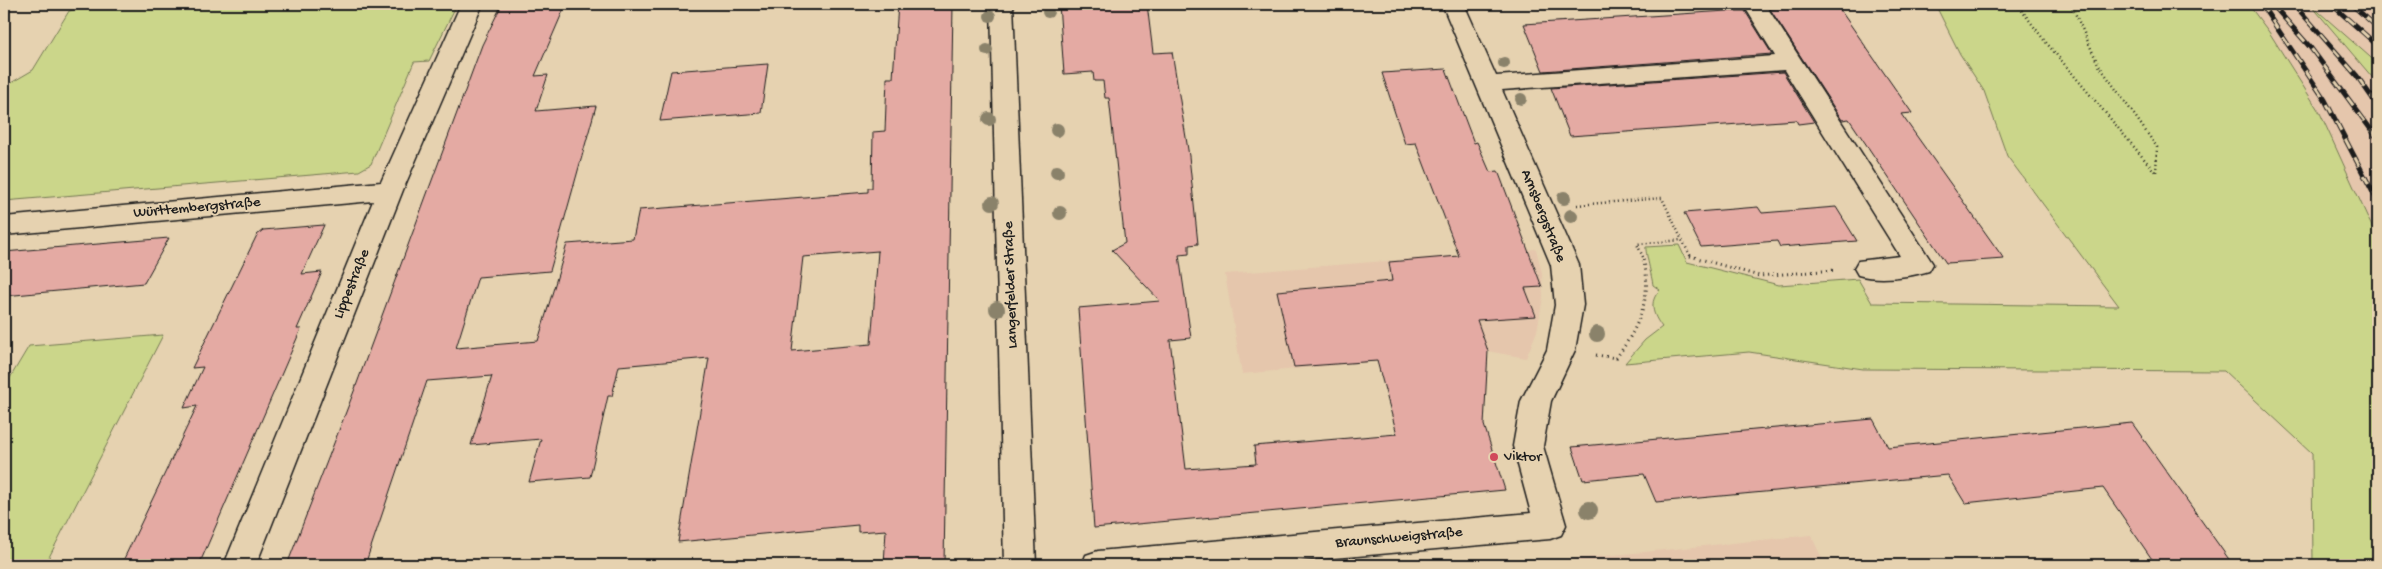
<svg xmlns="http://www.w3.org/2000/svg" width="2382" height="569" viewBox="0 0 2382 569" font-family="'Gochi Hand',sans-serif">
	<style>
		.built { fill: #e5c6ac }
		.green { fill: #cbd68a; stroke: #747953 }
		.building { fill: #e4aaa3; stroke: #1c1c1c; fill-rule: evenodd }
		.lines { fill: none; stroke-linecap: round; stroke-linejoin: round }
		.street-casing { stroke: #1c1c1c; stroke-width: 3 }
		.secondary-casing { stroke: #1c1c1c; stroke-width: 3 }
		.path-far1 { stroke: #1c1c1c; stroke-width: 2.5; stroke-dasharray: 1 3; stroke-linecap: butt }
		.path { stroke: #1c1c1c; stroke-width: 3; stroke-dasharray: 1 4; stroke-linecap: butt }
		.street { fill: #e6d2b0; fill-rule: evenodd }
		.secondary { fill: #e6d2b0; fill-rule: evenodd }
		.rail-casing { stroke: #1c1c1c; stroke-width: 5 }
		.rail { stroke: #e6d2b0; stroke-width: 3; stroke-dasharray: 10; stroke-linecap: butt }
		.tree { fill: #8a826b }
		.poi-dot { fill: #d1495b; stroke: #e6d2b0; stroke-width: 2 }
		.labels { text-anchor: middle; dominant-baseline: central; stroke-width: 4; stroke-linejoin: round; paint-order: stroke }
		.street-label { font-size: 15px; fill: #1c1c1c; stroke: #e6d2b0 }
		.poi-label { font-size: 15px; fill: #1c1c1c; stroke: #e6d2b0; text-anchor: start }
	</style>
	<rect width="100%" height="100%" fill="#e6d2b0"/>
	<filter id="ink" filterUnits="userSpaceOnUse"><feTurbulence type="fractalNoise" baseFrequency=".02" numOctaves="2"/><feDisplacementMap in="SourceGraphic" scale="10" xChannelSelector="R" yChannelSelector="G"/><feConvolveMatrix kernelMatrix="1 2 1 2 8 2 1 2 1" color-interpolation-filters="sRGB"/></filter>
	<g filter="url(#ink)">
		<!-- built -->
		<path class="built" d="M 2248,4 L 2378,4 L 2378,64 L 2314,9 L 2378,84 L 2378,240 L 2320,113 Z
			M 1536,249 L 1542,273 L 1543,297 L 1537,331 L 1526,358 L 1487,351 L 1242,374 L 1225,274 Z
			M 1811,535 L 1825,565 L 1512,565 L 1684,548 Z"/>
		<!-- green -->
		<path class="green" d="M 103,4 L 457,4 L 429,61 L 414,62 L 371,164 L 359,171 L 4,201 L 4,87 L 33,70 L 69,11 Z
			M 1935,4 L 2248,4 L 2269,32 L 2320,113 L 2378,240 L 2378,565 L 2313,565 L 2312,453 L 2224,371 L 1863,369 L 1749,352 L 1625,363 L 1645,340 L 1662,327 C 1653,315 1648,302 1660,290 L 1653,285 C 1652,277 1645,251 1646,247 L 1679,245 L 1687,262 L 1779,285 L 1858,279 L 1872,303 L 2119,306 L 2007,156 L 1984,91 L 1960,54 Z
			M 2311,5 L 2378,64 L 2378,84 Z
			M 163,335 L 45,565 L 4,565 L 4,388 L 29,346 Z"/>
		<!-- building -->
		<path class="building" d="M 502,4 L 566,4 L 535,76 L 548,75 L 536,111 L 596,106 L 550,271 L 478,277 L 456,348 L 538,341 L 567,244 L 633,239 L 639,210 L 868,192 L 868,188 L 872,188 L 873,132 L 885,131 L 887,78 L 893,78 L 898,4 L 953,4 L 944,565 L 884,565 L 886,530 L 858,532 L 858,525 L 678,542 L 709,358 L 619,366 L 612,396 L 608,396 L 590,477 L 529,482 L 541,439 L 471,445 L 492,376 L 427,381 L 365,565 L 287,565 L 356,386 L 482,45 ZM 878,251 L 871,344 L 792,351 L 803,257 Z
			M 1059,4 L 1147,4 L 1153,53 L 1172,52 L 1189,156 L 1198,244 L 1189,245 L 1189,254 L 1179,255 L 1191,338 L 1170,340 L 1186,469 L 1256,464 L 1254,446 L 1397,434 L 1377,361 L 1294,367 L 1277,291 L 1392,281 L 1389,262 L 1459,256 L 1416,143 L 1405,144 L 1382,73 L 1446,69 L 1474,143 L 1477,142 L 1490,172 L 1498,171 L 1542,287 L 1525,288 L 1536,316 L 1477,320 L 1488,351 L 1484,425 L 1505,490 L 1094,528 L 1078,308 L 1160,301 L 1112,250 L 1125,243 L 1109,98 L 1105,98 L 1103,81 L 1094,81 L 1093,72 L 1064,74 Z
			M 1836,4 L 1912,113 L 1901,114 L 2004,259 L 1946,263 L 1849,119 L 1842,120 L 1770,9 Z
			M 1727,11 L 1745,11 L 1772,54 L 1543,71 L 1524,24 Z
			M 768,64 L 761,113 L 660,121 L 671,71 Z
			M 1783,72 L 1814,122 L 1798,124 L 1796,120 L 1570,136 L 1551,88 Z
			M 1758,207 L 1762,213 L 1836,207 L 1857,241 L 1780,247 L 1777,241 L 1701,247 L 1684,213 Z
			M 324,225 L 302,274 L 322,272 L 297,329 L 301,329 L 199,565 L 121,565 L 197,406 L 184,408 L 203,367 L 192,368 L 257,235 L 263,230 Z
			M 169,238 L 144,283 L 4,296 L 4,252 Z
			M 1873,419 L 1888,447 L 2132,423 L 2233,565 L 2156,565 L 2103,488 L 1965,503 L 1948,475 L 1656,502 L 1644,474 L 1583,480 L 1572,447 Z"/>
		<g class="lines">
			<defs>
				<path id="street" d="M 461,4 L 481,4 L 482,6 L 403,190 L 256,565 L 224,565 L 373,201 L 4,235 L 4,217 L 381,182 Z
					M 1442,4 L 1464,4 L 1496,76 L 1775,56 L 1743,4 L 1765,4 L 1933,264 L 1929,271 C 1909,277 1878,281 1858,275 L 1854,268 L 1858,261 L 1900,256 L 1784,70 L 1502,90 L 1579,265 L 1583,305 L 1575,350 L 1551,401 L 1543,446 L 1566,525 L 1561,535 L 1550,539 L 1256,565 L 1082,565 L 1086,555 L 1098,551 L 1531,513 L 1513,446 L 1521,401 L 1547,350 L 1555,305 L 1551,265 Z"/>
				<path id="secondary" d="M 991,4 L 1013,4 L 1036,565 L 1004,565 Z"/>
			</defs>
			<!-- street casing -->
			<use href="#street" class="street-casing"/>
			<!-- secondary casing -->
			<use href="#secondary" class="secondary-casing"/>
			<!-- path-far1 -->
			<path class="path-far1" d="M 2017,4 L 2044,40 L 2156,173 L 2157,147 L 2098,64 L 2071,4
				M 1577,205 L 1662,198 L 1682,240
				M 1643,257 L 1637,244 L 1682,240 L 1691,257"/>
			<!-- path -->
			<path class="path" d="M 1690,256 L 1759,276 L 1835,270
				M 1596,355 L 1616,358 C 1638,329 1655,293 1642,256"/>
			<!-- street -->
			<use href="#street" class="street"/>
			<!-- secondary -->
			<use href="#secondary" class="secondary"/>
			<defs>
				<path id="rail" d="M 2261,4 L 2325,100 L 2378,202
					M 2272,4 L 2310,47 L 2378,139
					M 2294,4 L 2357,76 L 2378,106
					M 2331,4 L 2378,46
					M 2351,4 L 2378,28"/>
			</defs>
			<!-- rail casing -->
			<use href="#rail" class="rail-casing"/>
			<!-- rail -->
			<use href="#rail" class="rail"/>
		</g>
		<!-- trees -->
		<g class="tree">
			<circle cx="1048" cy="12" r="6"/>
			<circle cx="990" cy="16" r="6"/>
			<circle cx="987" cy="50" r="6"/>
			<circle cx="1504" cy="63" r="6"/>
			<circle cx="1521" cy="99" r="6"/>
			<circle cx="989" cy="119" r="7"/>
			<circle cx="1057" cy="130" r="7"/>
			<circle cx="1057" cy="172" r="7"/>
			<circle cx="1564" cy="198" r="7"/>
			<circle cx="992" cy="203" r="7"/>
			<circle cx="1060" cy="213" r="7"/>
			<circle cx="1571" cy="216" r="7"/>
			<circle cx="997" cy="309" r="8"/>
			<circle cx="1597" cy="334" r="8"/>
			<circle cx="1589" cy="510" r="9"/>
		</g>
	</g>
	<!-- markers -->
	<circle class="poi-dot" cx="1494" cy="457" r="5"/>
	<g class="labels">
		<!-- street labels -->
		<g class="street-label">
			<text transform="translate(197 208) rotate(-5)">Württembergstraße</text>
			<text transform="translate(1543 216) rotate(68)">Arnsbergstraße</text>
			<text transform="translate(352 284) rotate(-68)">Lippestraße</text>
			<text transform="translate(1011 285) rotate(-92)">Langerfelder Straße</text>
			<text transform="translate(1399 538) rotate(-5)">Braunschweigstraße</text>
		</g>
		<!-- poi labels -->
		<g class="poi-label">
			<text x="1504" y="457">Viktor</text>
		</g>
	</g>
	<!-- margin -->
	<rect width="2382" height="569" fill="none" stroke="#e6d2b0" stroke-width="20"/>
	<rect x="10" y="10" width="2362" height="549" fill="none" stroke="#1c1c1c" stroke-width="2" filter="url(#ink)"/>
</svg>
